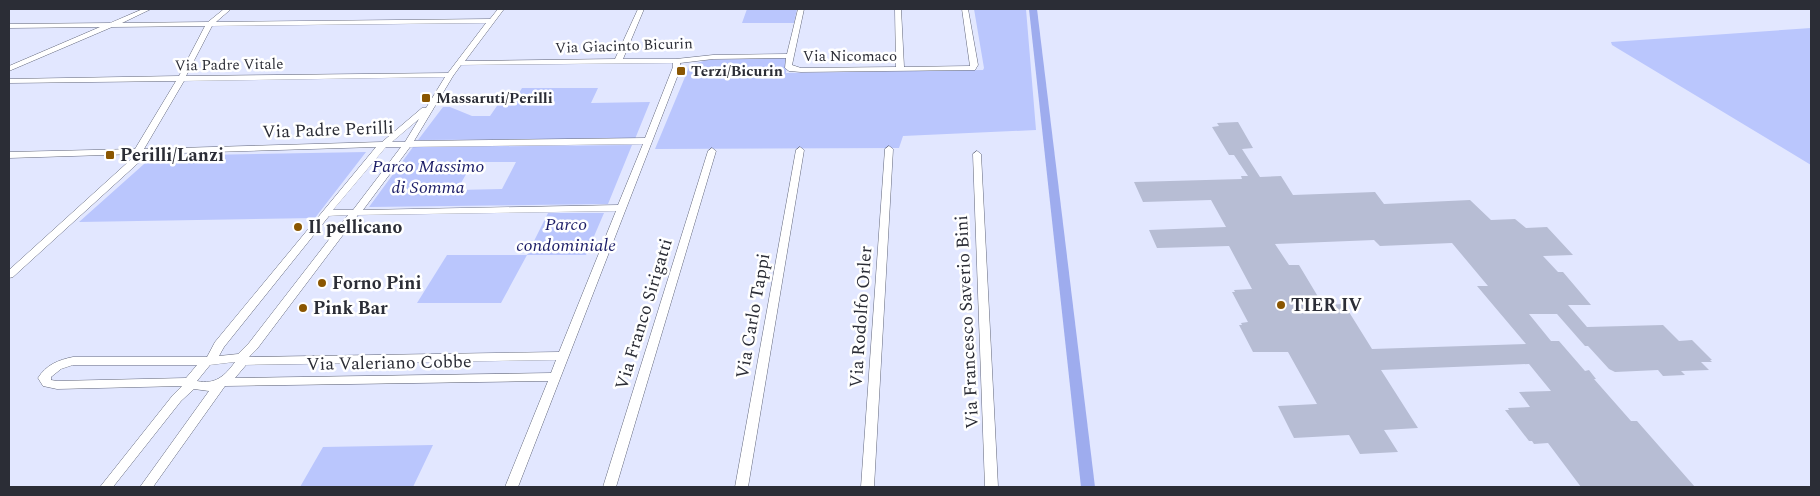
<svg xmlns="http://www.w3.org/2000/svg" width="1820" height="496" viewBox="0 0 1820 496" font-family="Spectral,serif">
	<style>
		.green { fill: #bac6fd; fill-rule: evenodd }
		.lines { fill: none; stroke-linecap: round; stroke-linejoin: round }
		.canal { fill: #9eacee; fill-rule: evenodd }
		.building { fill: #b7bdd4; fill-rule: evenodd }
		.street-casing { stroke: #62677b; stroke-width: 1 }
		.street { fill: #fff; fill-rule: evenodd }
		.poi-dot { fill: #8a5602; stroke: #fff; stroke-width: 2 }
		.labels { text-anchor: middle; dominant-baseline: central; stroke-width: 5; stroke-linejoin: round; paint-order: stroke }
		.far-street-label { font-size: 15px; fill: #2b2d36; stroke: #fff }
		.far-poi-label { font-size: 15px; font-weight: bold; fill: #2b2d36; stroke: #fff; text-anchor: start }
		.street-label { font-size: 18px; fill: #2b2d36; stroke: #fff }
		.poi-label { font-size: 18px; font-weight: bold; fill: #2b2d36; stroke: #fff; text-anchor: start }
		.park-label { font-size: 18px; font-style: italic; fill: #1c1d67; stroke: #fff }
	</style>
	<rect width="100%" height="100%" fill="#e2e7ff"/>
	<!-- green -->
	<path class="green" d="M 747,9 L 797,9 L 794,23 L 742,23 Z
		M 974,9 L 1026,9 L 1036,130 L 903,136 L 899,148 L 655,149 L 690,65 L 707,60 L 782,58 L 787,59 L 786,73 L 983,70 L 984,68 Z
		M 1811,28 L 1811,165 L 1612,45 L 1611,42 Z
		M 522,88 L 598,88 L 591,103 L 650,102 L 635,139 L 418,140 L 443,107 L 450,107 L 472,116 L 490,116 L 499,103 L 513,103 Z
		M 632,145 L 608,204 L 369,207 L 413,147 ZM 473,162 L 516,162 L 502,189 L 457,190 Z
		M 366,152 L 315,218 L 79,222 L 153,156 Z
		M 548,213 L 604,213 L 586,255 L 527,255 L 501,303 L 417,303 L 447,255 L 527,255 Z
		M 433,445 L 413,487 L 300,487 L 323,447 Z"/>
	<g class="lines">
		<!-- canal -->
		<path class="canal" d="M 1029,9 L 1037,9 L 1095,487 L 1081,487 Z"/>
	</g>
	<!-- building -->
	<path class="building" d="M 1238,122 L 1253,148 L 1242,149 L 1260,177 L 1281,176 L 1293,195 L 1375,192 L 1384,204 L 1470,200 L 1491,220 L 1515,219 L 1526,228 L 1547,227 L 1573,255 L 1543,256 L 1558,272 L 1563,272 L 1591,305 L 1568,305 L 1587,327 L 1663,325 L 1679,341 L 1692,340 L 1712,360 L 1710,360 L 1712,362 L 1701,362 L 1709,370 L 1681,371 L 1685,375 L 1663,376 L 1658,370 L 1615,372 L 1609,369 L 1588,346 L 1585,346 L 1557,314 L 1529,314 L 1551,341 L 1559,341 L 1585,371 L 1589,370 L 1596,379 L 1594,379 L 1631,421 L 1637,421 L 1695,487 L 1581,487 L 1548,443 L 1534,444 L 1532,441 L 1529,441 L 1505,410 L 1509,410 L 1508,408 L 1530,407 L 1519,392 L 1551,391 L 1529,364 L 1381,370 L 1418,428 L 1384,430 L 1398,452 L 1360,454 L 1349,435 L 1294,438 L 1278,406 L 1317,404 L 1288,352 L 1253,352 L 1239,325 L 1242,325 L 1241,323 L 1248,322 L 1232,292 L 1235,292 L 1234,290 L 1252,289 L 1229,246 L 1157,248 L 1149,230 L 1226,227 L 1211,200 L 1143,202 L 1134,182 L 1242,179 L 1241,176 L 1248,176 L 1234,155 L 1229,155 L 1212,127 L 1219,126 L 1217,123 ZM 1374,240 L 1380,246 L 1452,243 L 1488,286 L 1477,286 L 1526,344 L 1372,349 L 1344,304 L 1323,305 L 1299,265 L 1289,265 L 1275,244 Z"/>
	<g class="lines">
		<defs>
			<path id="street" d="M 143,9 L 151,9 L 122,23 L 208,22 L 224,9 L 231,9 L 216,22 L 490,19 L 498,9 L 504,9 L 465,61 L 615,59 L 638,9 L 644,9 L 623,59 L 676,59 L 713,55 L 787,54 L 798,9 L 804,9 L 792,65 L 801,68 L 896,67 L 895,9 L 901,9 L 904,67 L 970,66 L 962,9 L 968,9 L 978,65 L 975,70 L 972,70 L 801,72 L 789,71 L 785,68 L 786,58 L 713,59 L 680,63 L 681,67 L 518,487 L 505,487 L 548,381 L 225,386 L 153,487 L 140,487 L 209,391 L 194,389 L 181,401 L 113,487 L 100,487 L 173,395 L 182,386 L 57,389 L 43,386 L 38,378 C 46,365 58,360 73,357 L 207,357 L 215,342 L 376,147 L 148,154 L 13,277 L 9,278 L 9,270 L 137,154 L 9,158 L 9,152 L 135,149 L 176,81 L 9,83 L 9,79 L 179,76 L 205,26 L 112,27 L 9,71 L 9,66 L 100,27 L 9,28 L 9,24 L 110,23 ZM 486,23 L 448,73 L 186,76 L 212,26 ZM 673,63 L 673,67 L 645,138 L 414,141 L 453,76 L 461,65 ZM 445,77 L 426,108 L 422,108 L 382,142 L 144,149 L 184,81 ZM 419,119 L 405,142 L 392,142 ZM 643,144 L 618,205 L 363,210 L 410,147 ZM 386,147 L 401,147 L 353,210 L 333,210 ZM 616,211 L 559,352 L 249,357 L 257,349 L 358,215 ZM 348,215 L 249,343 L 238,354 L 219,356 L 224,347 L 329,216 ZM 556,360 L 551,373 L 235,378 L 246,365 ZM 235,362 C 225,376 215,385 197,381 L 210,365 ZM 73,365 L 197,365 L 186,378 L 57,381 L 51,380 L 51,377 L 61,369 Z
				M 889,146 L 893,149 L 874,487 L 861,487 L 885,149 Z
				M 800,147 L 804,150 L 748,487 L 735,487 L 796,150 Z
				M 712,148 L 716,151 L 616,487 L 603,487 L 708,151 Z
				M 977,151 L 981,154 L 998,487 L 985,487 L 973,154 Z"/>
		</defs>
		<!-- street casing -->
		<use href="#street" class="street-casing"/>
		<!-- street -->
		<use href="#street" class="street"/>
	</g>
	<!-- markers -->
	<g class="poi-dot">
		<rect x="676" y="66" width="10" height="10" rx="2.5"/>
		<rect x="421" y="93" width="10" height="10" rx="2.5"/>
		<rect x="105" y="150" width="10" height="10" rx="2.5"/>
		<circle cx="298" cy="227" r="5"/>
		<circle cx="322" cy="283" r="5"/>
		<circle cx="1281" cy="305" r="5"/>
		<circle cx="303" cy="308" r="5"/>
	</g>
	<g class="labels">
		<!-- far-street labels -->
		<g class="far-street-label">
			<text transform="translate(624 46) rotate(-2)">Via Giacinto Bicurin</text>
			<text x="850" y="56">Via Nicomaco</text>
			<text transform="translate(229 65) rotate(-1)">Via Padre Vitale</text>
		</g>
		<!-- far-poi labels -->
		<g class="far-poi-label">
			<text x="691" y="71">Terzi/Bicurin</text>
			<text x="436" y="98">Massaruti/Perilli</text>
		</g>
		<!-- street labels -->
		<g class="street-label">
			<text transform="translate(328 130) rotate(-2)">Via Padre Perilli</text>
			<text transform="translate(644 314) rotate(-73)">Via Franco Sirigatti</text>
			<text transform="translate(753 316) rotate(-80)">Via Carlo Tappi</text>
			<text transform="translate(861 317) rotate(-86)">Via Rodolfo Orler</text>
			<text transform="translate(967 322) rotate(-93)">Via Francesco Saverio Bini</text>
			<text transform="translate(389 363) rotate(-1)">Via Valeriano Cobbe</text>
		</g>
		<!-- poi labels -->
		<g class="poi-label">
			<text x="120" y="155">Perilli/Lanzi</text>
			<text x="308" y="227">Il pellicano</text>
			<text x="332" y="283">Forno Pini</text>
			<text x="1291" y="305">TIER IV</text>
			<text x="313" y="308">Pink Bar</text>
		</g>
		<!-- park labels -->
		<g class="park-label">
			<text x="428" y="166">Parco Massimo<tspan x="428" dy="21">di Somma</tspan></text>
			<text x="566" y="224">Parco<tspan x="566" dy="21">condominiale</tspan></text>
		</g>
	</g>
	<!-- border -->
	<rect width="1820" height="496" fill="none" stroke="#2b2d36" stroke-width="20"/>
</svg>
